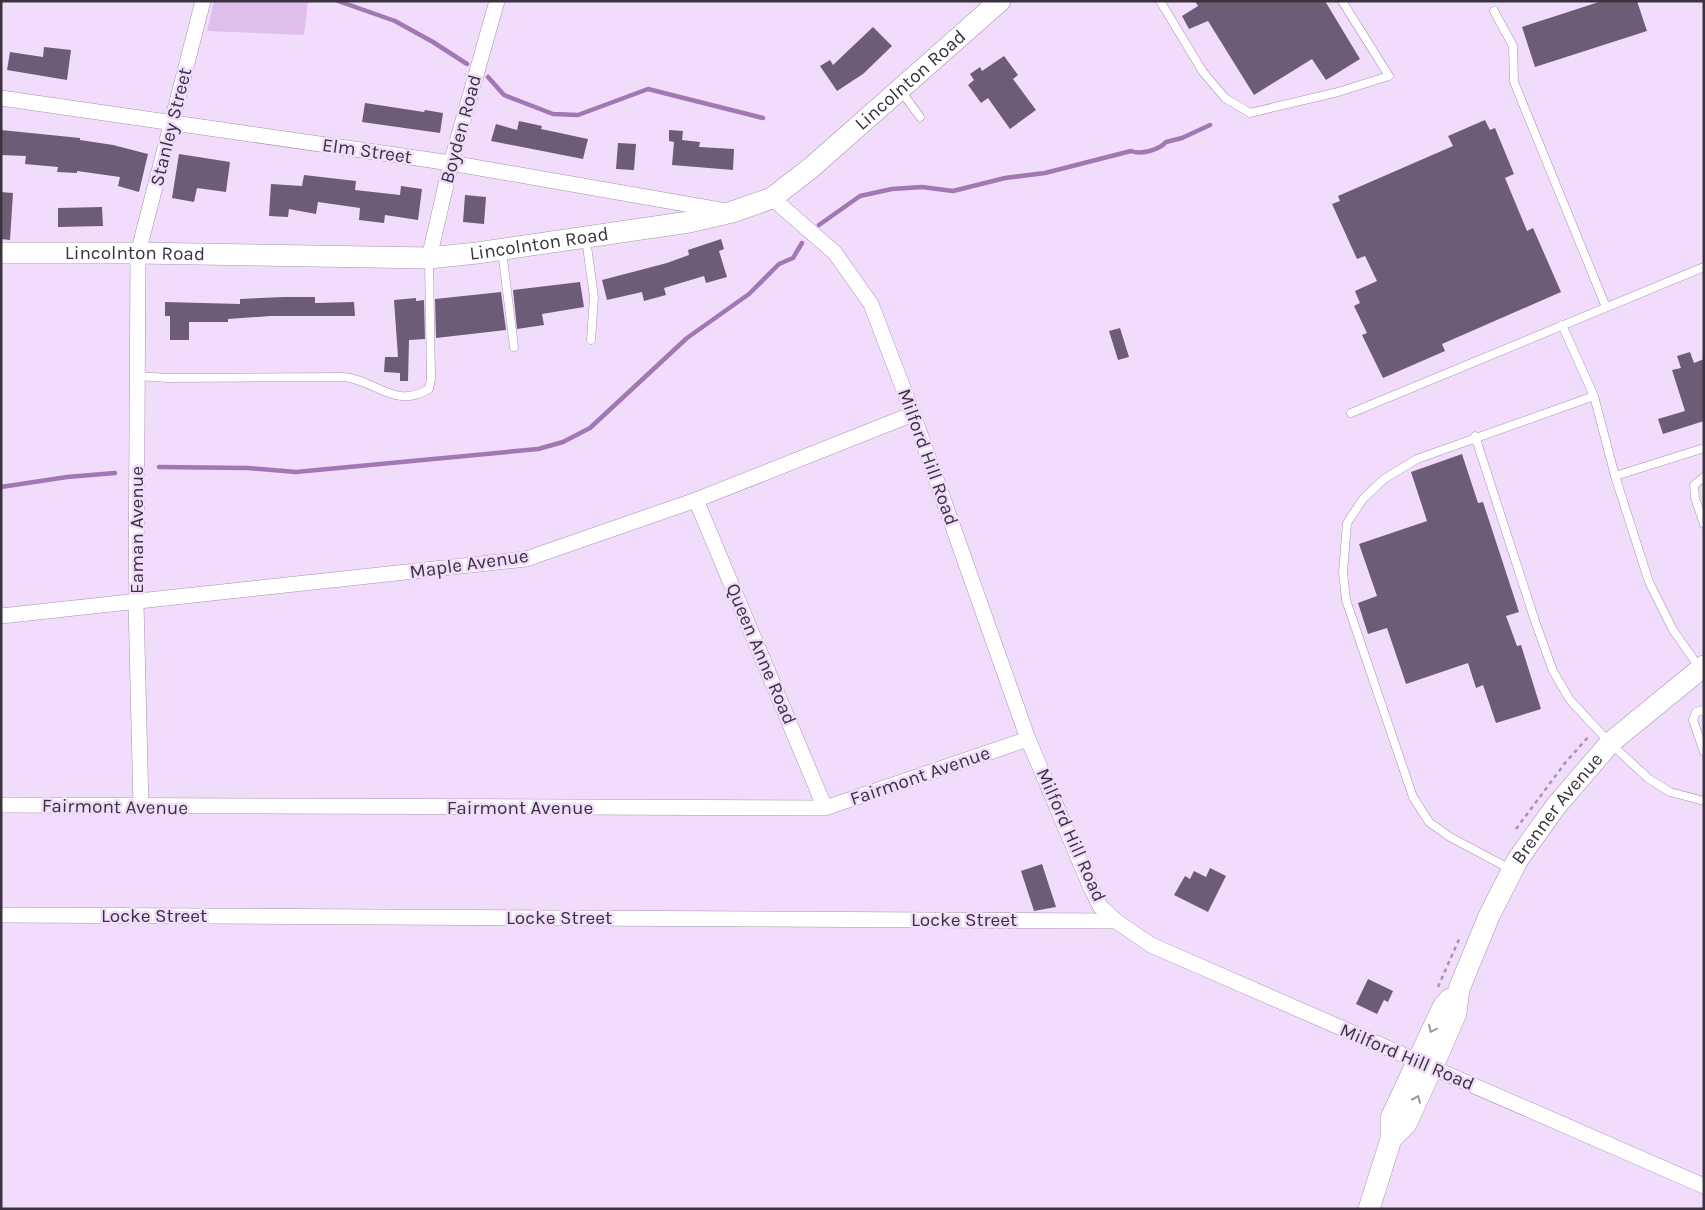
<svg xmlns="http://www.w3.org/2000/svg" width="1705" height="1210" viewBox="0 0 1705 1210" font-family="Karla,sans-serif">
	<style>
		.green { fill: #dfbeee }
		.lines { fill: none; stroke-linecap: round; stroke-linejoin: round }
		.stream { stroke: #a178b3; stroke-width: 4.5 }
		.building { fill: #6d5c75 }
		.lane-casing { stroke: #a593ae; stroke-width: 9 }
		.street-casing { stroke: #a593ae; stroke-width: 16 }
		.secondary-casing { stroke: #a593ae; stroke-width: 22 }
		.path { stroke: #a495ac; stroke-width: 2.5; stroke-dasharray: 4 4; stroke-linecap: butt }
		.lane { stroke: #fff; stroke-width: 8 }
		.street { stroke: #fff; stroke-width: 15 }
		.secondary { stroke: #fff; stroke-width: 21 }
		.oneway { stroke: #9c989e }
		.labels { text-anchor: middle; dominant-baseline: central; stroke-width: 5; stroke-linejoin: round; paint-order: stroke }
		.street-label { font-size: 19px; fill: #3a323e; stroke: #f1ddfb }
	</style>
	<rect width="100%" height="100%" fill="#f1ddfb"/>
	<!-- green -->
	<path class="green" d="M 214,1 L 308,1 L 304,35 L 207,31 Z"/>
	<g class="lines">
		<!-- stream -->
		<path class="stream" d="M 338,1 L 395,21 L 433,42 L 467,64
			M 488,77 L 504,95 L 553,114 L 578,115 L 648,89 L 763,118
			M 819,225 L 860,196 L 892,189 L 922,187 L 953,191 L 1005,178 L 1045,173 L 1131,151 C 1141,155 1159,150 1166,142 L 1182,138 L 1210,125
			M 159,467 L 248,468 L 296,472 L 538,449 L 563,442 L 590,428 L 687,338 L 749,294 L 779,264 L 793,258 L 802,243
			M 1,487 L 67,477 L 115,473"/>
	</g>
	<!-- building -->
	<path class="building" d="M 1195,1 L 1325,1 L 1360,59 L 1326,80 L 1312,59 L 1254,95 L 1208,21 L 1189,29 L 1182,16 L 1198,6 Z
		M 1602,1 L 1637,1 L 1647,31 L 1535,67 L 1522,27 Z
		M 873,27 L 892,46 L 863,74 L 837,91 L 820,66 L 830,60 L 833,65 Z
		M 44,47 L 71,50 L 67,80 L 7,70 L 10,52 L 43,57 Z
		M 1004,56 L 1018,75 L 1013,79 L 1036,110 L 1010,129 L 988,98 L 981,103 L 968,85 L 974,80 L 970,74 L 980,67 L 982,71 Z
		M 365,103 L 424,112 L 425,110 L 443,113 L 440,133 L 362,122 Z
		M 1485,120 L 1490,130 L 1495,128 L 1514,174 L 1505,178 L 1527,231 L 1533,228 L 1561,292 L 1442,344 L 1445,351 L 1383,378 L 1362,335 L 1367,333 L 1354,306 L 1360,303 L 1355,291 L 1377,281 L 1365,256 L 1357,259 L 1332,204 L 1340,201 L 1338,196 L 1453,146 L 1448,136 Z
		M 519,121 L 542,126 L 541,129 L 588,139 L 583,159 L 491,141 L 496,124 L 517,130 Z
		M 1,130 L 80,138 L 80,140 L 113,145 L 148,154 L 139,192 L 118,186 L 120,177 L 77,171 L 77,173 L 57,172 L 58,167 L 25,164 L 26,156 L 1,155 Z
		M 669,130 L 683,131 L 682,140 L 700,142 L 699,147 L 734,149 L 733,170 L 672,165 L 674,142 L 669,141 Z
		M 618,143 L 636,144 L 634,170 L 616,169 Z
		M 179,154 L 230,162 L 226,192 L 197,188 L 194,202 L 172,198 Z
		M 304,175 L 356,181 L 355,190 L 400,195 L 401,186 L 422,189 L 418,220 L 385,215 L 384,223 L 359,220 L 360,208 L 318,202 L 316,214 L 289,209 L 288,217 L 269,216 L 271,184 L 302,186 Z
		M 1,192 L 13,193 L 10,240 L 1,239 Z
		M 465,195 L 486,197 L 484,224 L 463,222 Z
		M 102,207 L 103,226 L 58,227 L 58,208 Z
		M 721,239 L 724,249 L 719,251 L 727,277 L 706,283 L 704,276 L 664,288 L 666,295 L 644,301 L 642,292 L 607,300 L 602,280 L 667,263 L 689,255 L 688,250 Z
		M 580,282 L 584,307 L 542,314 L 544,325 L 517,329 L 513,290 Z
		M 501,292 L 506,330 L 436,338 L 435,299 Z
		M 284,297 L 315,297 L 315,303 L 354,302 L 355,316 L 270,316 L 228,319 L 228,322 L 189,322 L 189,340 L 170,340 L 170,316 L 165,316 L 165,302 L 240,304 L 240,299 Z
		M 416,298 L 416,301 L 424,300 L 425,339 L 409,340 L 408,381 L 400,381 L 400,373 L 384,372 L 385,357 L 398,357 L 394,300 Z
		M 1120,328 L 1129,357 L 1118,360 L 1109,331 Z
		M 1690,352 L 1694,363 L 1704,359 L 1704,421 L 1663,434 L 1658,419 L 1685,411 L 1672,370 L 1681,368 L 1677,356 Z
		M 1462,454 L 1478,503 L 1483,502 L 1519,612 L 1506,616 L 1517,646 L 1521,645 L 1541,709 L 1496,723 L 1483,685 L 1476,688 L 1468,663 L 1406,684 L 1387,628 L 1368,634 L 1358,603 L 1377,596 L 1359,544 L 1427,521 L 1411,472 Z
		M 1042,864 L 1056,907 L 1034,911 L 1021,871 Z
		M 1210,868 L 1226,876 L 1208,912 L 1174,895 L 1185,876 L 1190,879 L 1194,871 L 1206,877 Z
		M 1368,979 L 1393,991 L 1388,1002 L 1384,1000 L 1377,1014 L 1356,1004 Z"/>
	<g class="lines">
		<defs>
			<path id="lane" d="M 1160,1 L 1203,72 L 1225,98 L 1250,113 L 1338,92 L 1389,76 L 1342,1
				M 1494,11 L 1513,46 L 1514,82 L 1606,307
				M 901,91 L 920,117
				M 586,239 L 594,297 L 591,340
				M 502,251 L 514,347
				M 1562,325 L 1594,396 L 1615,476 L 1649,582 L 1673,630 L 1699,667
				M 138,376 L 168,378 L 343,377 C 374,379 395,410 429,389 L 431,379 L 429,259
				M 1351,413 L 1704,267
				M 1475,436 L 1535,621 L 1553,671 L 1570,700 L 1610,743 L 1649,779 L 1670,792 L 1704,801
				M 1615,476 L 1704,448
				M 1704,477 L 1694,485 L 1695,498 L 1704,524
				M 1704,710 L 1696,712 L 1693,720 L 1704,752
				M 1512,870 L 1450,837 L 1429,822 L 1413,797 L 1346,600 L 1343,572 L 1347,523 L 1363,499 L 1384,479 L 1417,459 L 1594,396"/>
			<path id="street" d="M 1,98 L 451,163 L 726,211
				M 772,198 L 835,253 L 871,304 L 913,414 L 1028,739 L 1091,888 L 1100,906 L 1116,921 L 1151,945 L 1704,1186
				M 429,258 L 451,163 L 497,1
				M 696,500 L 825,808
				M 1,616 L 526,559 L 696,500 L 913,414
				M 1,805 L 825,808 L 1028,739
				M 141,807 L 136,603 L 138,253 L 203,1
				M 1,915 L 1116,921"/>
			<g id="secondary">
				<path id="s1" d="M 1,253 L 138,253 L 429,258 L 477,253 L 689,222 L 732,212 L 772,198 L 812,167 L 1000,1"/>
				<path id="s2" d="M 1391,1139 L 1406,1124 L 1440,1050 L 1456,1013 L 1459,989 L 1489,916 L 1518,859 L 1556,806 L 1610,743 L 1704,666"/>
				<path d="M 1369,1209 L 1391,1139 L 1391,1118 L 1443,1007 L 1450,999"/>
			</g>
		</defs>
		<!-- lane casing -->
		<use href="#lane" class="lane-casing"/>
		<!-- street casing -->
		<use href="#street" class="street-casing"/>
		<!-- secondary casing -->
		<use href="#secondary" class="secondary-casing"/>
		<!-- path -->
		<path class="path" d="M 1516,829 L 1565,763 L 1590,735
			M 1438,987 L 1460,937"/>
		<!-- lane -->
		<use href="#lane" class="lane"/>
		<!-- street -->
		<use href="#street" class="street"/>
		<!-- secondary -->
		<use href="#secondary" class="secondary"/>
	</g>
	<!-- one-way arrows -->
	<defs><path id="oneway-chevron" d="M-2-3.5L2.5 0L-2 3.5" fill="none" stroke-width="1.6" stroke-linecap="round" stroke-linejoin="round" transform="scale(1.25)"/></defs>
	<g class="oneway">
		<use href="#oneway-chevron" transform="translate(1432 1029) rotate(116)"/>
		<use href="#oneway-chevron" transform="translate(1417 1099) rotate(-66)"/>
	</g>
	<g class="labels">
		<!-- street labels -->
		<g class="street-label">
			<text stroke="none"><textPath href="#s1" startOffset="959">Lincolnton Road</textPath></text>
			<text transform="translate(171 127) rotate(-76)">Stanley Street</text>
			<text transform="translate(461 129) rotate(-75)">Boyden Road</text>
			<text transform="translate(367 151) rotate(8)">Elm Street</text>
			<text stroke="none"><textPath href="#s1" startOffset="539">Lincolnton Road</textPath></text>
			<text stroke="none"><textPath href="#s1" startOffset="134">Lincolnton Road</textPath></text>
			<text transform="translate(928 457) rotate(70)">Milford Hill Road</text>
			<text transform="translate(137 530) rotate(-90)">Eaman Avenue</text>
			<text transform="translate(469 564) rotate(-8)">Maple Avenue</text>
			<text transform="translate(761 654) rotate(67)">Queen Anne Road</text>
			<text transform="translate(920 776) rotate(-19)">Fairmont Avenue</text>
			<text transform="translate(115 807) rotate(1)">Fairmont Avenue</text>
			<text x="520" y="808">Fairmont Avenue</text>
			<text stroke="none"><textPath href="#s2" startOffset="374">Brenner Avenue</textPath></text>
			<text transform="translate(1071 835) rotate(66)">Milford Hill Road</text>
			<text x="154" y="916">Locke Street</text>
			<text x="559" y="918">Locke Street</text>
			<text x="964" y="920">Locke Street</text>
			<text transform="translate(1407 1057) rotate(23)">Milford Hill Road</text>
		</g>
	</g>
	<!-- border -->
	<rect width="1705" height="1210" fill="none" stroke="#3a323e" stroke-width="5"/>
</svg>
